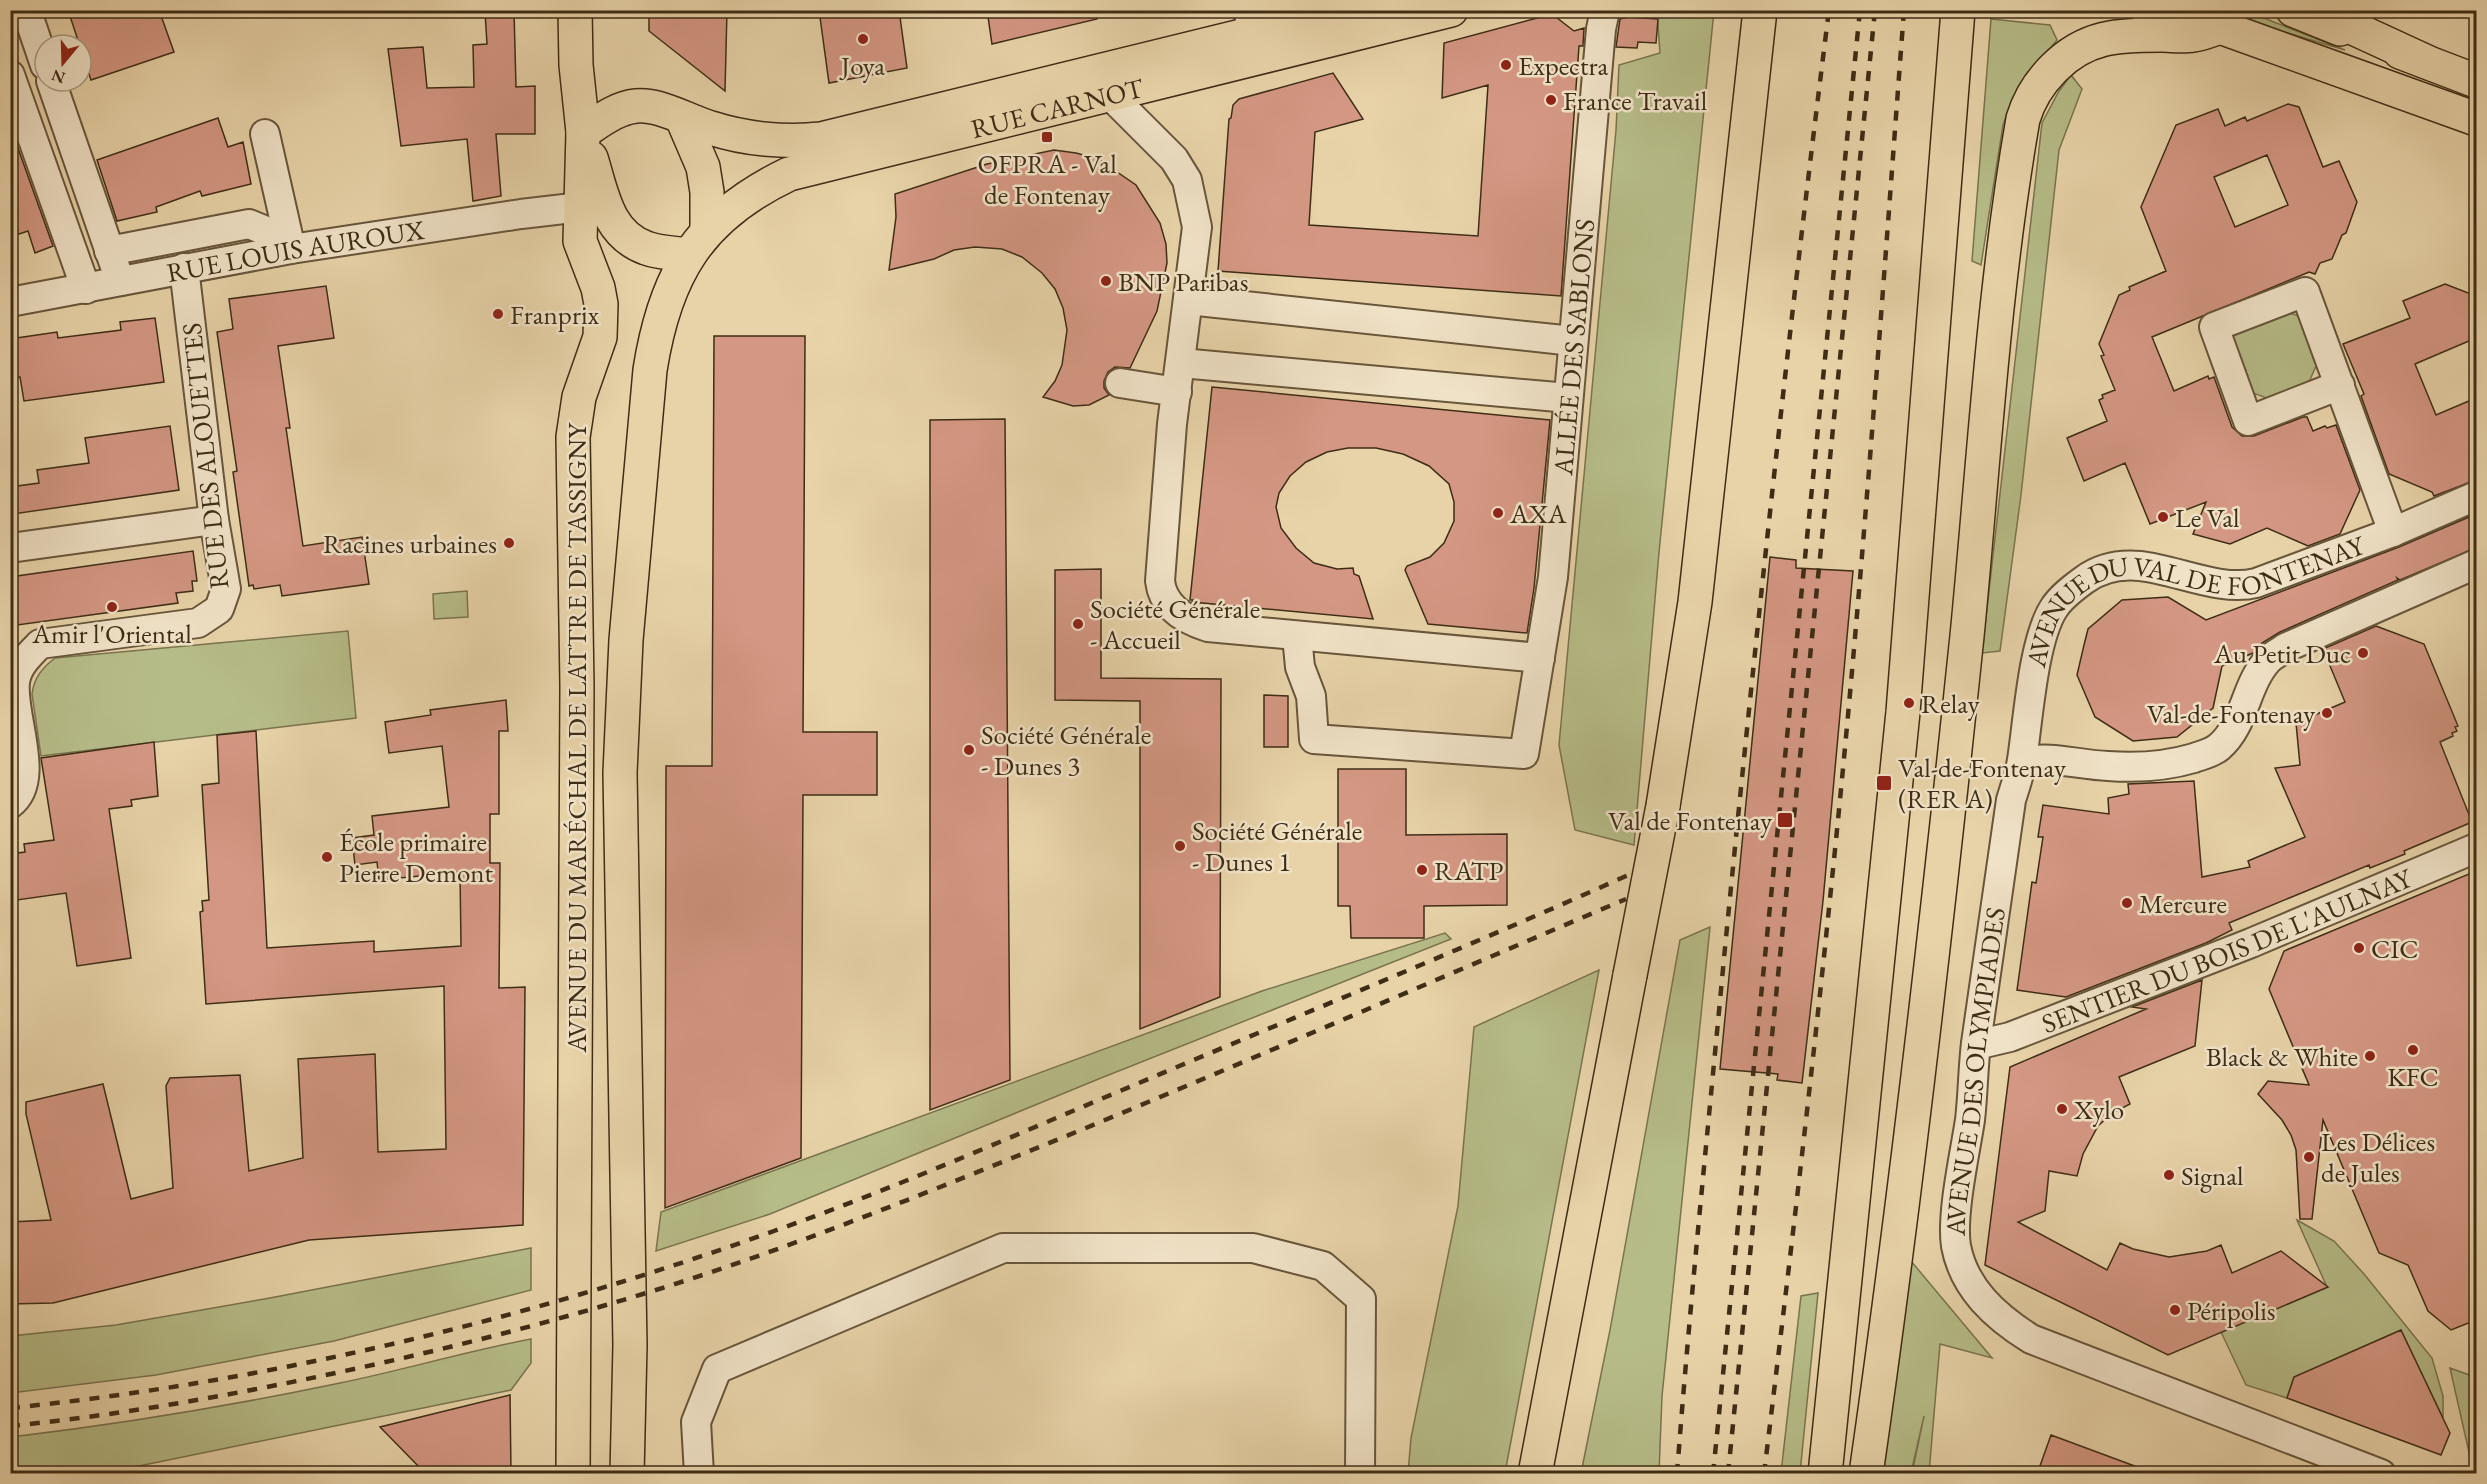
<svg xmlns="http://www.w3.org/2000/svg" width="2487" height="1484" viewBox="0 0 2487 1484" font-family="'EB Garamond',serif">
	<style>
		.green { fill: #b6bc88; stroke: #7a744f; stroke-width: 1.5 }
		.building { fill: #d49783; stroke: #3e2d16; stroke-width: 1.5; fill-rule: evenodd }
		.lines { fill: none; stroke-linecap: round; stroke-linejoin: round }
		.minor-casing { stroke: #68563b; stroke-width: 32 }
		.major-casing { stroke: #3e2d16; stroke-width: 36 }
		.highway-casing { stroke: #3e2d16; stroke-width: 36 }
		.minor { stroke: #f0e2c7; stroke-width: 28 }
		.major { stroke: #e8d3a9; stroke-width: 33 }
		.highway { stroke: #e8d3a9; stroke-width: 33 }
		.rail { stroke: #3e2d16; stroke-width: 4.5; stroke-dasharray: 10 10; stroke-linecap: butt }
		.highway-bridge-casing { stroke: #3e2d16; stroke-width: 36; stroke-linecap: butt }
		.highway-bridge { stroke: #e8d3a9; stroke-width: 33 }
		.poi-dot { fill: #8f2418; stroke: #f0e2c7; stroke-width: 2 }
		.labels { text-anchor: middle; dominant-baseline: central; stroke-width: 5; stroke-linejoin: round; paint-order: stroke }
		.poi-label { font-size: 27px; fill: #3e2d16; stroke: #f0e2c7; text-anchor: start }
		.street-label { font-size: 27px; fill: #3e2d16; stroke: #f0e2c7 }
	</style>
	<rect width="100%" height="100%" fill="#e8d3a9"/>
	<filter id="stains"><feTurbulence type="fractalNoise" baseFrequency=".00333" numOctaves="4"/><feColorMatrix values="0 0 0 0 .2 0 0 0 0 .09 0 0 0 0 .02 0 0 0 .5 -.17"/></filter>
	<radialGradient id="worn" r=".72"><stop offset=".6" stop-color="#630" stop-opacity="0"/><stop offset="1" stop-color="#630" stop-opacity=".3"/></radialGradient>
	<!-- green -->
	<path class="green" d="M 1657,11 L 1714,11 L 1659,552 L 1634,845 L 1575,830 L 1559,745 L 1616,130 L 1619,65 L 1660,53 Z
		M 2213,11 L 2246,11 L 2345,50 Z
		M 1991,19 L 2050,25 L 2057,40 C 2035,67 2013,92 2003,125 L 1981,265 L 1972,261 Z
		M 2071,75 L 2082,89 L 2059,150 L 2021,495 L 2000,651 L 1982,653 L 2042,123 L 2059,91 Z
		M 2278,309 L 2302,317 L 2320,357 L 2309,382 L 2269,399 L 2245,390 L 2228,350 L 2238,325 Z
		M 467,591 L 468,617 L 434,619 L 433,594 Z
		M 348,631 L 356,718 L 41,756 L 32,694 C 34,678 42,668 55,658 Z
		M 1710,927 L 1662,1396 L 1659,1473 L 1581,1473 L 1610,1330 L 1680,940 Z
		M 1445,933 L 1451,939 L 1101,1078 L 770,1214 L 656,1251 L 661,1212 L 1262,991 Z
		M 1599,970 L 1505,1473 L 1408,1473 L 1411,1438 L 1458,1206 L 1474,1027 Z
		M 2297,1220 L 2334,1241 L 2364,1274 L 2432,1358 L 2443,1396 L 2443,1418 L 2401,1330 L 2294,1377 L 2287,1398 L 2246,1385 L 2221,1332 L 2327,1287 Z
		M 531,1248 L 531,1290 L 334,1341 L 156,1375 L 11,1393 L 11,1336 L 116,1325 L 270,1298 Z
		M 1911,1261 L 1992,1358 L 1940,1344 L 1929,1473 L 1912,1473 L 1924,1416 L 1911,1473 L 1879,1474 Z
		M 1818,1293 L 1800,1473 L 1781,1473 L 1801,1296 Z
		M 531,1339 L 531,1363 L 511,1390 L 134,1467 L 85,1474 L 11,1473 L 11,1437 C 121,1424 230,1406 340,1383 C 404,1370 467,1351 531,1339 Z
		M 2450,1368 L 2472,1376 L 2476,1381 L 2476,1472 L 2473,1470 Z"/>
	<!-- building -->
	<path class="building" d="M 68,10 L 159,10 L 174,52 L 91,80 Z
		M 649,10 L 727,10 L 725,91 L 649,31 Z
		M 819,10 L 899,10 L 907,68 L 829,83 Z
		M 987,10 L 1096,10 L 1097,19 L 992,44 Z
		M 514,11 L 516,87 L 535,86 L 535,134 L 496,134 L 501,196 L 473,201 L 467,139 L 401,146 L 388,49 L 423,47 L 427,88 L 474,87 L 473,45 L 487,44 L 485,12 Z
		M 1552,14 L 1574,31 L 1584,28 L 1583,46 L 1579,46 L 1561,296 L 1218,271 L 1229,119 L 1231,118 L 1233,105 L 1239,99 L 1333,73 L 1363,119 L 1315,132 L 1309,225 L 1478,236 L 1488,85 L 1442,98 L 1444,43 Z
		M 1628,17 L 1658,19 L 1656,43 L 1638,42 L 1637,48 L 1616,47 L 1620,19 Z
		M 2288,104 L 2299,107 L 2323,167 L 2339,161 L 2357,202 L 2346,233 L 2342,235 L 2332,259 L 2320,263 L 2315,274 L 2309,272 L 2152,337 L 2174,391 L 2208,376 L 2209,379 L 2214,377 L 2232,427 L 2242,436 L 2254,436 L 2303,417 L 2307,417 L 2313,431 L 2325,426 L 2327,428 L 2336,425 L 2360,490 L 2340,534 L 2308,546 L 2267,528 L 2230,544 L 2193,534 L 2206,502 L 2150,524 L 2125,463 L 2084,481 L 2067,438 L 2107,421 L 2099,400 L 2103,398 L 2102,395 L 2115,390 L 2101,356 L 2104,355 L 2099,344 L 2119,295 L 2130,290 L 2129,287 L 2166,271 L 2141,207 L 2176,125 L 2218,109 L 2225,126 L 2245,117 L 2247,121 ZM 2267,155 L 2288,205 L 2235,227 L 2214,177 Z
		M 218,118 L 228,147 L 243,142 L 251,184 L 202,196 L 200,191 L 156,207 L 157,212 L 117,221 L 97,160 Z
		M 10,126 L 53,246 L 35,253 L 28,231 L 10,237 Z
		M 1054,150 L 1076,153 L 1098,159 L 1136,185 L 1160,223 L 1166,244 L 1167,263 L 1157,311 L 1130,368 L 1115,367 L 1108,372 L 1104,381 L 1104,388 L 1109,395 L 1089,405 L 1073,406 L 1043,397 L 1055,381 L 1062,365 L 1067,330 L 1063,308 L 1055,289 L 1042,273 L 1022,257 L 1002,249 L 975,247 L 954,250 L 934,259 L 889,270 L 896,217 L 895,194 L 987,164 Z
		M 2445,284 L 2476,296 L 2476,338 L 2415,364 L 2436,415 L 2476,398 L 2476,480 L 2434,496 L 2432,492 L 2389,474 L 2361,396 L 2364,394 L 2343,344 L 2410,318 L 2403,301 Z
		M 326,286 L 334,338 L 278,346 L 290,428 L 286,428 L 303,546 L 362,537 L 369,584 L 282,596 L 280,585 L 254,589 L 253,585 L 249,586 L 233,472 L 237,471 L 217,332 L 233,329 L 229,299 Z
		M 155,318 L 164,382 L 24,401 L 20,377 L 10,378 L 10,339 L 57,332 L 58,338 L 121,330 L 120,322 Z
		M 714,336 L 805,336 L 803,732 L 877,732 L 877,795 L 803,795 L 801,1158 L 665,1208 L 666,766 L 712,766 Z
		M 1212,387 L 1550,420 L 1534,588 L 1527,633 L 1428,624 L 1405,570 L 1407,566 L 1430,557 L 1444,543 L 1454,521 L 1454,502 L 1449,484 L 1429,466 L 1403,454 L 1376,448 L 1348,448 L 1327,452 L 1306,462 L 1290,476 L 1279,493 L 1276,507 L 1281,528 L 1296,548 L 1314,563 L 1337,569 L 1353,568 L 1354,574 L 1359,576 L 1373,619 L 1192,602 L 1193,600 L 1190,600 Z
		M 1005,419 L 1010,1080 L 930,1110 L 930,420 Z
		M 170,426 L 179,490 L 13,514 L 10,487 L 39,483 L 37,470 L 89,463 L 85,438 Z
		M 2476,514 L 2476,548 L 2400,580 L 2397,578 L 2398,580 L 2280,632 L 2262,643 L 2253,653 L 2222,666 L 2213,708 L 2177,737 L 2133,741 L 2095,717 L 2077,675 L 2084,645 L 2088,629 L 2122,600 L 2168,597 L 2206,620 L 2399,547 Z
		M 193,551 L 197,581 L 192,581 L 193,591 L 176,593 L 178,603 L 10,626 L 10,577 Z
		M 1770,557 L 1796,560 L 1796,568 L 1853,571 L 1823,901 L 1802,1083 L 1777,1080 L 1778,1074 L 1720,1069 Z
		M 1101,569 L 1101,678 L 1221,679 L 1220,997 L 1140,1029 L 1140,701 L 1055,700 L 1055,570 Z
		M 2376,626 L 2424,644 L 2458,726 L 2455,727 L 2457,731 L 2452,733 L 2453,736 L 2440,742 L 2472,822 L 2404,851 L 2405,854 L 2370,868 L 2369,865 L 2229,923 L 2232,930 L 2206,943 L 2066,997 L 2017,990 L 2032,882 L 2036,883 L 2043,837 L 2038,837 L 2043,805 L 2109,814 L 2108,798 L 2129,794 L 2128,784 L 2194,781 L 2202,877 L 2250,867 L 2248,861 L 2305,837 L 2275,768 L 2300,765 L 2296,723 L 2345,702 L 2323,649 Z
		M 1264,695 L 1288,696 L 1288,747 L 1264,747 Z
		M 506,700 L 508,731 L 499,731 L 499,814 L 490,814 L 490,863 L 500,863 L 499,988 L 525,987 L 523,1225 L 309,1240 L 53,1303 L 10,1304 L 10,1222 L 51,1220 L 26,1114 L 26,1102 L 103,1084 L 131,1199 L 173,1188 L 166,1086 L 170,1078 L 240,1075 L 249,1171 L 303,1158 L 298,1059 L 375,1054 L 378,1152 L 446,1149 L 444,986 L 206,1004 L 200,912 L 203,911 L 202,901 L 209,900 L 202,785 L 219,783 L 217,735 L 256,731 L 267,948 L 374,941 L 374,952 L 461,946 L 460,872 L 379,880 L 377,862 L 355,865 L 352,838 L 374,835 L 372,816 L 449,807 L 442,746 L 389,753 L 385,722 L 431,715 L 430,710 Z
		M 154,742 L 158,796 L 131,800 L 132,806 L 109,809 L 131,958 L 77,966 L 66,893 L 10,901 L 10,854 L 25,852 L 24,844 L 54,840 L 41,758 Z
		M 1338,769 L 1406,769 L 1406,835 L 1507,834 L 1507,905 L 1424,906 L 1424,938 L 1351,938 L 1350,906 L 1338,906 Z
		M 2476,871 L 2476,1320 L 2451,1330 L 2428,1311 L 2408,1265 L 2379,1253 L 2323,1120 L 2312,1219 L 2300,1219 L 2296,1150 L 2291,1135 L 2282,1120 L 2258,1094 L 2268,1081 L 2309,1085 L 2269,989 L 2284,951 Z
		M 2202,980 L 2195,1046 L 2119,1077 L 2130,1104 L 2111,1114 L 2098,1126 L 2083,1154 L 2077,1176 L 2049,1171 L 2045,1211 L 2018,1222 L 2107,1270 L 2120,1243 L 2133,1249 L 2169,1257 L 2207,1251 L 2221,1245 L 2232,1273 L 2281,1251 L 2328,1287 L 2168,1355 L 1985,1265 L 2010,1067 L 2146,1009 L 2132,1007 Z
		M 2401,1330 L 2450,1433 L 2441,1455 L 2287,1398 L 2294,1377 Z
		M 510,1395 L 511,1473 L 425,1473 L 380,1427 Z
		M 2051,1435 L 2148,1471 L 2147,1473 L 2060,1473 L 2040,1466 Z"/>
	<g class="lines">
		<defs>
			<g id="minor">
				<path d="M 1249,10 L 1251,35"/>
				<path d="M 28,15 L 45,65"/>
				<path d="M 10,75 L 86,289"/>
				<path d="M 51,81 L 120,281"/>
				<path d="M 1109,94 L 1174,159 L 1187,180 L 1197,227 L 1172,424 L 1160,581 C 1163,607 1185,620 1208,627 L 1540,658"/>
				<path d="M 265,134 L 291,249"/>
				<path d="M 109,251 L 249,224 L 271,233 L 274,252"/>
				<path d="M 1188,300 L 1573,341"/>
				<path id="s1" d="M 10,302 L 291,249 L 521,214 L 581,207"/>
				<path d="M 1181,363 L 1568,398"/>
				<path d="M 1120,383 L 1177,392"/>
				<path d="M 2340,385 L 2248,421 L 2214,327 L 2305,292 C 2335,372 2363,452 2393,532"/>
				<path d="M 10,548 L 214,520"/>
				<path id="s2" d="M 1297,636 L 1300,667 L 1311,696 L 1314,739 L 1524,754 L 1553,577 L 1601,29 L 1605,10"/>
				<path d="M 2022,762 C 2051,755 2078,765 2108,766 C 2135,768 2167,766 2194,758 C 2202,755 2212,753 2219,747 C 2245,725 2245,685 2268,660 C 2273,655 2281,651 2287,647 L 2476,564"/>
				<path d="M 10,804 C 42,780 11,716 15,682 C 17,666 29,655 40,644 L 198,623 L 219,609 L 226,589 L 214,520 L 184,268"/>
				<path id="s3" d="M 1976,1045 L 2010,1037 L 2251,943 L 2476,848"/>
				<path d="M 699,1474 L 696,1422 L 717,1369 L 1003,1248 L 1253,1248 L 1323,1266 L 1361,1299 L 1360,1474"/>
				<path id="s4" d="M 2381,1474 L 2031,1339 C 1996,1317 1964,1289 1956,1246 C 1951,1215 1965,1153 1970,1120 C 1973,1094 1973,1068 1976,1043 C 1987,962 1999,881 2011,800 C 2015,787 2020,773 2022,760 C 2028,721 2033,640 2054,608 C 2061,597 2073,588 2084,580 C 2100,568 2119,564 2140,566 C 2177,570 2221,592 2256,583 L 2393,532 L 2476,496"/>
			</g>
			<g id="major">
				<path d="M 2147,10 L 2220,27 L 2476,119"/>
				<path d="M 2293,10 L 2340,29"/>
				<path d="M 2400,52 L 2476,81"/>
				<path d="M 682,118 L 703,167 L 707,192 L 707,231"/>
				<path d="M 583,132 C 599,122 616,108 636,106 C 661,104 687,121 711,128 C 745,139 785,143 821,139 L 1348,10"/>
				<path d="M 591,158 C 602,193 607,234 646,248 C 659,253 675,253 688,255"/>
				<path d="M 573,1474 L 577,686 L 573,437 L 579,397 L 600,337 L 601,304 L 598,288 L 580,241 L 583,132 L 576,65 L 575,10"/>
				<path id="s5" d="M 627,1474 L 630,1345 L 620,773 L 626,640 L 650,370 C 665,274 699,217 789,174 L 1451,10"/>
			</g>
			<path id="highway" d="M 2314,10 L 2427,62
				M 1663,806 L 1695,602 L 1760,10
				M 1535,1474 L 1630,975
				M 1825,1474 L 1903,712 L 1958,10
				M 1866,1474 C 1906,1196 1938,915 1967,636 C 1984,463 1993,290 2023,119 C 2029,99 2039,83 2054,68 C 2086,36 2117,35 2161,35 C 2171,35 2183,37 2193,35 C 2202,34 2211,30 2220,27"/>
		</defs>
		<!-- minor casing -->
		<use href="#minor" class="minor-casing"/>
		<!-- major casing -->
		<use href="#major" class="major-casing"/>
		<!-- highway casing -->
		<use href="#highway" class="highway-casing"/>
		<!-- minor -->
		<use href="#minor" class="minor"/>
		<!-- major -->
		<use href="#major" class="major"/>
		<!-- highway -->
		<use href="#highway" class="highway"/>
		<!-- rail -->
		<path class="rail" d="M 10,1408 C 270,1382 529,1319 774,1231 C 904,1185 1031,1128 1158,1075 C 1317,1008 1477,943 1635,872
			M 10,1426 C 101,1417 192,1402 282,1384 C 408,1359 533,1328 656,1290 C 800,1245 941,1187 1081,1130 C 1264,1054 1445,976 1626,899
			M 1677,1474 C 1690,1301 1708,1130 1724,958 C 1755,642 1789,326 1829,10
			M 1713,1474 L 1860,10
			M 1728,1474 L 1875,10
			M 1764,1474 C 1788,1276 1812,1077 1832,879 C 1862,590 1882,300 1904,10"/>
		<defs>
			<path id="highway-bridge" d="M 1630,975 L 1663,806"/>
		</defs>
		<!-- highway-bridge casing -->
		<use href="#highway-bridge" class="highway-bridge-casing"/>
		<!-- highway-bridge -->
		<use href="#highway-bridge" class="highway-bridge"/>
	</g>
	<!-- markers -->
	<g class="poi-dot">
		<circle cx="863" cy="39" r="6"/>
		<circle cx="1506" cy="65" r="6"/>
		<circle cx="1551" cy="100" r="6"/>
		<rect x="1041" y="131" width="12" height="12" rx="3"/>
		<circle cx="1106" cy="281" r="6"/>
		<circle cx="498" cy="314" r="6"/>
		<circle cx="1498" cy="513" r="6"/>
		<circle cx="2163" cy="517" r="6"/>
		<circle cx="509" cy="543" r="6"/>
		<circle cx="112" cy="607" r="6"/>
		<circle cx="1078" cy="624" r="6"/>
		<circle cx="2363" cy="653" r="6"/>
		<circle cx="1909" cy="703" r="6"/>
		<circle cx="2327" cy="713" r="6"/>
		<circle cx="969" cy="750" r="6"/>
		<rect x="1876" y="775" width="16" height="16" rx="3"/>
		<rect x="1777" y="812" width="16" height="16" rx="3"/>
		<circle cx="1180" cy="846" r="6"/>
		<circle cx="327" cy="857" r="6"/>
		<circle cx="1422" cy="870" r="6"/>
		<circle cx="2127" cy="903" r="6"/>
		<circle cx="2359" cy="948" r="6"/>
		<circle cx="2413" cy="1050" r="6"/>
		<circle cx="2370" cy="1056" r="6"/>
		<circle cx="2062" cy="1109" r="6"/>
		<circle cx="2309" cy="1157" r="6"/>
		<circle cx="2169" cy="1175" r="6"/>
		<circle cx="2175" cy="1310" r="6"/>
	</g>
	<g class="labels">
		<!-- poi labels -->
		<g class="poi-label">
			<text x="863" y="65" text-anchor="middle">Joya</text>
			<text x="1518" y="65">Expectra</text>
			<text x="1563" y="100">France Travail</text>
			<text x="1047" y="163" text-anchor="middle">OFPRA - Val<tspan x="1047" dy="31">de Fontenay</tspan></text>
			<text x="1118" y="281">BNP Paribas</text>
			<text x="510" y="314">Franprix</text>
			<text x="1510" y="513">AXA</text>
			<text x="2175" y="517">Le Val</text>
			<text x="497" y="543" text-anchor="end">Racines urbaines</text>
			<text x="1090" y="608">Société Générale<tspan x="1090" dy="31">- Accueil</tspan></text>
			<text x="112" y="633" text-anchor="middle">Amir l'Oriental</text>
			<text x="2351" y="653" text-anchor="end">Au Petit Duc</text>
			<text x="1921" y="703">Relay</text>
			<text x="2315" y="713" text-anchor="end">Val-de-Fontenay</text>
			<text x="981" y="734">Société Générale<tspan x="981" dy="31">- Dunes 3</tspan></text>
			<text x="1898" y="767">Val-de-Fontenay<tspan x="1898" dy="31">(RER A)</tspan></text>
			<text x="1772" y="820" text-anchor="end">Val de Fontenay</text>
			<text x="1192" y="830">Société Générale<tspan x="1192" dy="31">- Dunes 1</tspan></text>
			<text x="339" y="841">École primaire<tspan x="339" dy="31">Pierre Demont</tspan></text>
			<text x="1434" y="870">RATP</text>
			<text x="2139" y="903">Mercure</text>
			<text x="2371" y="948">CIC</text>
			<text x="2358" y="1056" text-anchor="end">Black &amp; White</text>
			<text x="2413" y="1076" text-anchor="middle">KFC</text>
			<text x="2074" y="1109">Xylo</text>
			<text x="2321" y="1141">Les Délices<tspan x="2321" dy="31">de Jules</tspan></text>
			<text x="2181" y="1175">Signal</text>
			<text x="2187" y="1310">Péripolis</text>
		</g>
		<!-- street labels -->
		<g class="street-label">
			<text stroke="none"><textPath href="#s5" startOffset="1634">RUE CARNOT</textPath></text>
			<text stroke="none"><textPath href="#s1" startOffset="290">RUE LOUIS AUROUX</textPath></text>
			<text stroke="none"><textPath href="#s2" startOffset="726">ALLÉE DES SABLONS</textPath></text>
			<text transform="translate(205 456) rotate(-96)">RUE DES ALOUETTES</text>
			<text stroke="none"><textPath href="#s4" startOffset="1281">AVENUE DU VAL DE FONTENAY</textPath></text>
			<text transform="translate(576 738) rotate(-90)">AVENUE DU MARÉCHAL DE LATTRE DE TASSIGNY</text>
			<text stroke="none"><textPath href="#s3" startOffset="268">SENTIER DU BOIS DE L'AULNAY</textPath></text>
			<text stroke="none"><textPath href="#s4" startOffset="674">AVENUE DES OLYMPIADES</textPath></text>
		</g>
	</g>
	<!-- margin -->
	<rect width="2487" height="1484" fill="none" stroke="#e8d3a9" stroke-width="36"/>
	<rect x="12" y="12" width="2463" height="1460" fill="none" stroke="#3e2d16" stroke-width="3"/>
	<rect x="18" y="18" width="2451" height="1448" fill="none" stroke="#3e2d16" stroke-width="1.5"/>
	<!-- north arrow -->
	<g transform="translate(63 63) rotate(199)"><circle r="28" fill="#f0e2c7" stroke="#a99a80" stroke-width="1.5"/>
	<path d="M0-4.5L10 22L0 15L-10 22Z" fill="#8f2418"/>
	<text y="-9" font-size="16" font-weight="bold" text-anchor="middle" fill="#3e2d16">N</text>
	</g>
	<rect width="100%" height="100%" filter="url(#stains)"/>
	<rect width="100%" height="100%" fill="url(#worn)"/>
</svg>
